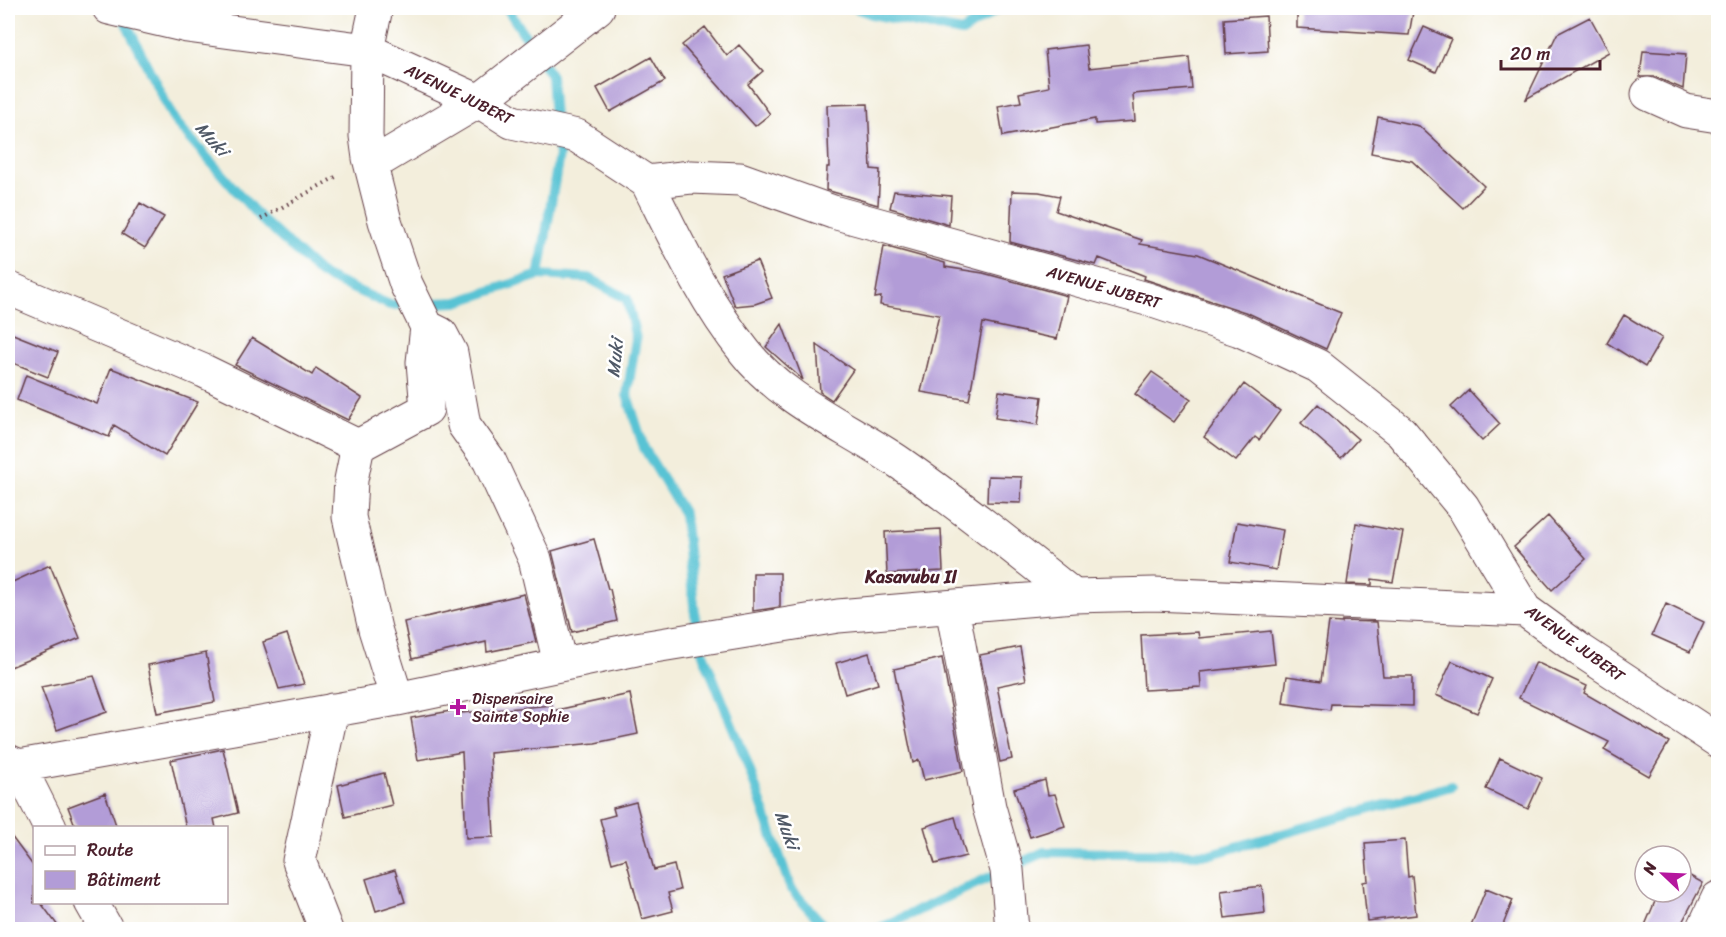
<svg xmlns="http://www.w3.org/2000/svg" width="1726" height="937" viewBox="0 0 1726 937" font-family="Sriracha,sans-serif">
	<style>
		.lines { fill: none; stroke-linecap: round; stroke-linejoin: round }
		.stream { stroke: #59c3d4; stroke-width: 10 }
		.building { fill: #b29cd7 }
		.street-casing { stroke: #633e46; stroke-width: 35 }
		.path { stroke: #633e46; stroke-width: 4; stroke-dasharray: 1.5 4.5; stroke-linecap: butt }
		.street { stroke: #fff; stroke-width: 33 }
		.poi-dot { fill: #b5179e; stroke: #fff; stroke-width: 2 }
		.labels { text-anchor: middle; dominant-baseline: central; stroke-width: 5; stroke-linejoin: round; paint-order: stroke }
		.street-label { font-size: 16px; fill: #4a1f2b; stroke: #fff }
		.poi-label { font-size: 16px; fill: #4a1f2b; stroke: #fff; text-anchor: start }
		.water-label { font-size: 18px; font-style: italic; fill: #4f5866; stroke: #fff }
		.neighbourhood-label { font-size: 18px; font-weight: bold; fill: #4a1f2b; stroke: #fff }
	</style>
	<rect width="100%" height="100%" fill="#fff"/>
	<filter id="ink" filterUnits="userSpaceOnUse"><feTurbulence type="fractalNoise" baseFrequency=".0167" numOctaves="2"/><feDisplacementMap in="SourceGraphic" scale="12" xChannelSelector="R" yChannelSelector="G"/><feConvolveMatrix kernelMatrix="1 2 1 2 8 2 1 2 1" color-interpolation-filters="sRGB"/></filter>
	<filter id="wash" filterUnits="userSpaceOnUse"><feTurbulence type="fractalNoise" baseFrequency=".008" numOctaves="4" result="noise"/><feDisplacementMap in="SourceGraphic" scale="24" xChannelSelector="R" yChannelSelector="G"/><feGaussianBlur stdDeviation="1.35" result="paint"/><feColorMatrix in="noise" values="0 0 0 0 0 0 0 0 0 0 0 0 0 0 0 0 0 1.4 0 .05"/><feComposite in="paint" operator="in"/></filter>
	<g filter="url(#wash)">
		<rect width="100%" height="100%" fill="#f3eedc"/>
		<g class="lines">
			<!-- stream -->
			<path class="stream" d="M 507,8 L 551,76 L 555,131 L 559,155 L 539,275
				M 856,8 L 872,14 L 962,32 L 999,8
				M 123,17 L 174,120 L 261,219 L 322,275 L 390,305 L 457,302 L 539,275 L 589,278 L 627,299 L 636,339 L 627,395 L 644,448 L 684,514 L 698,641 L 745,757 L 791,889 L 828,930
				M 876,930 L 1044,852 L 1211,854 L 1451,786"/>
		</g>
		<g id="blocks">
			<!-- building -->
			<path class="building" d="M 1297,8 L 1387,8 L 1413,12 L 1409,35 L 1297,28 Z
				M 1266,16 L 1268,51 L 1226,54 L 1224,19 Z
				M 1590,17 L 1609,52 L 1526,99 L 1557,34 Z
				M 705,27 L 727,56 L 739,45 L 763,71 L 748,84 L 770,114 L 755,126 L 682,45 Z
				M 1424,27 L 1451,39 L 1436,72 L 1409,60 Z
				M 1086,45 L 1089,68 L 1189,57 L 1192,89 L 1133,94 L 1135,121 L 1095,124 L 1095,119 L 1003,136 L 998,106 L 1021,102 L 1019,93 L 1049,87 L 1045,50 Z
				M 1643,51 L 1686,54 L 1683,89 L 1655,77 L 1640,77 Z
				M 651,57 L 665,81 L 610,112 L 597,88 Z
				M 868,104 L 871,169 L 880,170 L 878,205 L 826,190 L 827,167 L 829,167 L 827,105 Z
				M 1378,117 L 1419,126 L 1484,186 L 1463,208 L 1412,161 L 1371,153 Z
				M 894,191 L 951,196 L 949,225 L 890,208 Z
				M 1012,191 L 1039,192 L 1060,196 L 1056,211 L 1142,240 L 1140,244 L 1198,254 L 1341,313 L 1326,349 L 1248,313 L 1144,279 L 1145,276 L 1099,258 L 1096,265 L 1010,242 Z
				M 140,203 L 164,217 L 145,248 L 122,234 Z
				M 884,246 L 945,263 L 945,267 L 983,273 L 1067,296 L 1057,339 L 983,323 L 969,400 L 921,392 L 939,315 L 880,305 L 881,297 L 875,298 Z
				M 757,261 L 772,298 L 755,304 L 735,306 L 722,274 Z
				M 1624,315 L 1662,338 L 1645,367 L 1607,343 Z
				M 782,324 L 803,380 L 766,347 Z
				M 8,332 L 58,352 L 48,377 L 8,361 Z
				M 252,338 L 312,375 L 316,368 L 362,398 L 348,420 L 235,365 Z
				M 817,345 L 853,370 L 832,400 L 820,392 Z
				M 111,368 L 198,402 L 165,456 L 114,425 L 109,437 L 17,400 L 26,375 L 97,404 Z
				M 1152,372 L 1191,399 L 1174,422 L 1135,394 Z
				M 1244,384 L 1280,411 L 1259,440 L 1255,437 L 1236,461 L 1204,437 Z
				M 1469,390 L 1500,424 L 1482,441 L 1451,407 Z
				M 999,391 L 1042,397 L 1038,425 L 995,418 Z
				M 1318,404 L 1358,439 L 1341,458 L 1301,423 Z
				M 988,476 L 1022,477 L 1021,503 L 987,502 Z
				M 1548,516 L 1586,559 L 1552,590 L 1514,547 Z
				M 1237,522 L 1283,530 L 1276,570 L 1230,562 Z
				M 1356,523 L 1403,532 L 1393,582 L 1372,579 L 1372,585 L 1347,584 Z
				M 941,529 L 943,571 L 887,574 L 885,532 Z
				M 594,539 L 608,589 L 610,589 L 617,621 L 572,632 L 552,551 Z
				M 50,565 L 80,638 L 8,668 L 8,584 Z
				M 753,573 L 780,573 L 780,607 L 753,611 Z
				M 524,594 L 536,642 L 487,652 L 486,642 L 412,659 L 404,622 Z
				M 1666,604 L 1704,622 L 1690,652 L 1652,635 Z
				M 1342,621 L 1377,622 L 1383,676 L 1412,676 L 1412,706 L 1331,704 L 1330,710 L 1283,703 L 1287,676 L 1321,681 L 1329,622 L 1342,623 Z
				M 1271,631 L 1275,664 L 1200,672 L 1201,687 L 1144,690 L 1141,635 L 1198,632 L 1199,638 Z
				M 287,634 L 304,684 L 279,689 L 263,642 Z
				M 1020,647 L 1026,680 L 997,686 L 1012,759 L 1000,762 L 980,655 Z
				M 206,653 L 215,702 L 157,713 L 148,665 Z
				M 869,653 L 878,684 L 845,694 L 836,663 Z
				M 942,658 L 963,771 L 924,780 L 919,760 L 913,763 L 894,669 Z
				M 1452,661 L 1492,679 L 1477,713 L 1436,695 Z
				M 1536,662 L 1587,686 L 1584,693 L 1669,742 L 1649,776 L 1604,750 L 1609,742 L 1519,698 Z
				M 94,676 L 107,712 L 57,730 L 41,687 Z
				M 630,694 L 638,734 L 595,743 L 490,753 L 494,837 L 466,838 L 462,752 L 418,760 L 411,718 L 462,709 L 462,713 L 552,705 L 552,711 Z
				M 223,749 L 238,813 L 214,819 L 216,828 L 186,828 L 171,760 Z
				M 1500,758 L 1542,778 L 1528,809 L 1486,789 Z
				M 384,773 L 392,805 L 345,817 L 338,785 Z
				M 1045,780 L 1048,795 L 1055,794 L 1065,826 L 1030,837 L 1014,789 Z
				M 105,793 L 117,828 L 76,828 L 68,807 Z
				M 636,802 L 654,870 L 674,865 L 680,890 L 668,893 L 673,911 L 642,919 L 626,859 L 612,863 L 600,819 L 615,815 L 613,808 Z
				M 955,817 L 966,856 L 935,864 L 924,827 Z
				M 8,832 L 34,867 L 34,903 L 41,903 L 61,930 L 8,930 Z
				M 1405,840 L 1408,877 L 1412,876 L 1416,915 L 1367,921 L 1363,882 L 1368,881 L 1365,843 Z
				M 395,870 L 405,902 L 376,911 L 366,879 Z
				M 1681,871 L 1703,883 L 1678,930 L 1643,930 L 1659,892 L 1681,892 Z
				M 1262,886 L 1265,913 L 1225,918 L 1221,891 Z
				M 1486,889 L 1513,900 L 1501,930 L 1469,930 Z"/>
		</g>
	</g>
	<g filter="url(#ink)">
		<use href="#blocks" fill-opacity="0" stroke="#633e46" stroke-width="1.5"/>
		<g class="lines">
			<defs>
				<path id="street" d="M 109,8 L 187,26 L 367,50 L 479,101 L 512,122 L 577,136 L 647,182 L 691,177 L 740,179 L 833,212 L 1147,299 L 1240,330 L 1318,366 L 1401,432 L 1463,507 L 1525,610 L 1580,650 L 1718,741
					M 1648,94 L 1686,111 L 1718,116
					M 369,158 L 383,158 L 479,101 L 598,8
					M 647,182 C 676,240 704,301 745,352 C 783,401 849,428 900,463 C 960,505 1017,550 1074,596
					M 8,288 L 204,371 L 358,446 L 351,480 L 349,517 L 375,629 L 397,699
					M 427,327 L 441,334 L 451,353 L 464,425 L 489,460 L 535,559 L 560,664
					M 358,446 L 427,409 L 423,362 L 427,327 L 406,284 L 385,221 L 369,158 L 366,136 L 367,50 L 376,8
					M 952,607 L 989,807 L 1007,870 L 1012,930
					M 8,761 L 19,766 L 397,699 L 636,649 L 838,616 L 1074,596 L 1154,594 L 1525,610
					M 19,766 L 50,828
					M 91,902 L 107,930
					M 326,930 L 299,861 L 332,710
					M 1703,930 L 1718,898"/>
			</defs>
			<!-- street casing -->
			<use href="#street" class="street-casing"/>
			<!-- path -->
			<path class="path" d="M 261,219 L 339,175"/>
			<!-- street -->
			<use href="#street" class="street"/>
		</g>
	</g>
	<!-- markers -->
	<path class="poi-dot" d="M455 698h6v6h6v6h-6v6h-6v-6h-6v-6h6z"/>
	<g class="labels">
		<!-- street labels -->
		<g class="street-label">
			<text transform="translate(459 94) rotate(26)">AVENUE JUBERT</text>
			<text transform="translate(1104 287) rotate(16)">AVENUE JUBERT</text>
			<text transform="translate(1575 643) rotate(36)">AVENUE JUBERT</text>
		</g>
		<!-- poi labels -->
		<g class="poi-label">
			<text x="472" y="698">Dispensaire<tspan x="472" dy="18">Sainte Sophie</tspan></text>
		</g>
		<!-- water labels -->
		<g class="water-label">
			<text transform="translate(212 139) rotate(48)">Muki</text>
			<text transform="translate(615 358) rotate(-84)">Muki</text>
			<text transform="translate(787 830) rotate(70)">Muki</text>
		</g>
		<!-- neighbourhood labels -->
		<g class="neighbourhood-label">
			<text x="911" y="577">Kasavubu II</text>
		</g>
	</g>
	<!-- margin -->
	<rect width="1726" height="937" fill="none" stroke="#fff" stroke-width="30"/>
	<!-- legend -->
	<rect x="33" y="826" width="195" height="78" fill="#ffffff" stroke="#b7a5aa" stroke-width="1.5"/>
	<rect x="45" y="846" width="30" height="9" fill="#ffffff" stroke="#b7a5aa" stroke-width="1.5"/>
	<text x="87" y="856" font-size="18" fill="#4a1f2b">Route</text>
	<rect x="45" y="871" width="30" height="18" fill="#b29cd7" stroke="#b7a5aa" stroke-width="1.5"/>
	<text x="87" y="886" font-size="18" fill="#4a1f2b">Bâtiment</text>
	<!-- north arrow -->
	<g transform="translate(1663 874) rotate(293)"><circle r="28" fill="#ffffff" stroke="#b7a5aa" stroke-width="1.5"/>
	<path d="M0-4.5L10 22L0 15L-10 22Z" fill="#b5179e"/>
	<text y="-9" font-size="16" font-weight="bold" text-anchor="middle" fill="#4a1f2b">N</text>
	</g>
	<!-- scale -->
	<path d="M1501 60v9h99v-9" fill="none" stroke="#4a1f2b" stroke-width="3"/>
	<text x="1510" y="60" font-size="18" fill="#4a1f2b" stroke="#ffffff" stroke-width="4.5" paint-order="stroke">20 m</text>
</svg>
